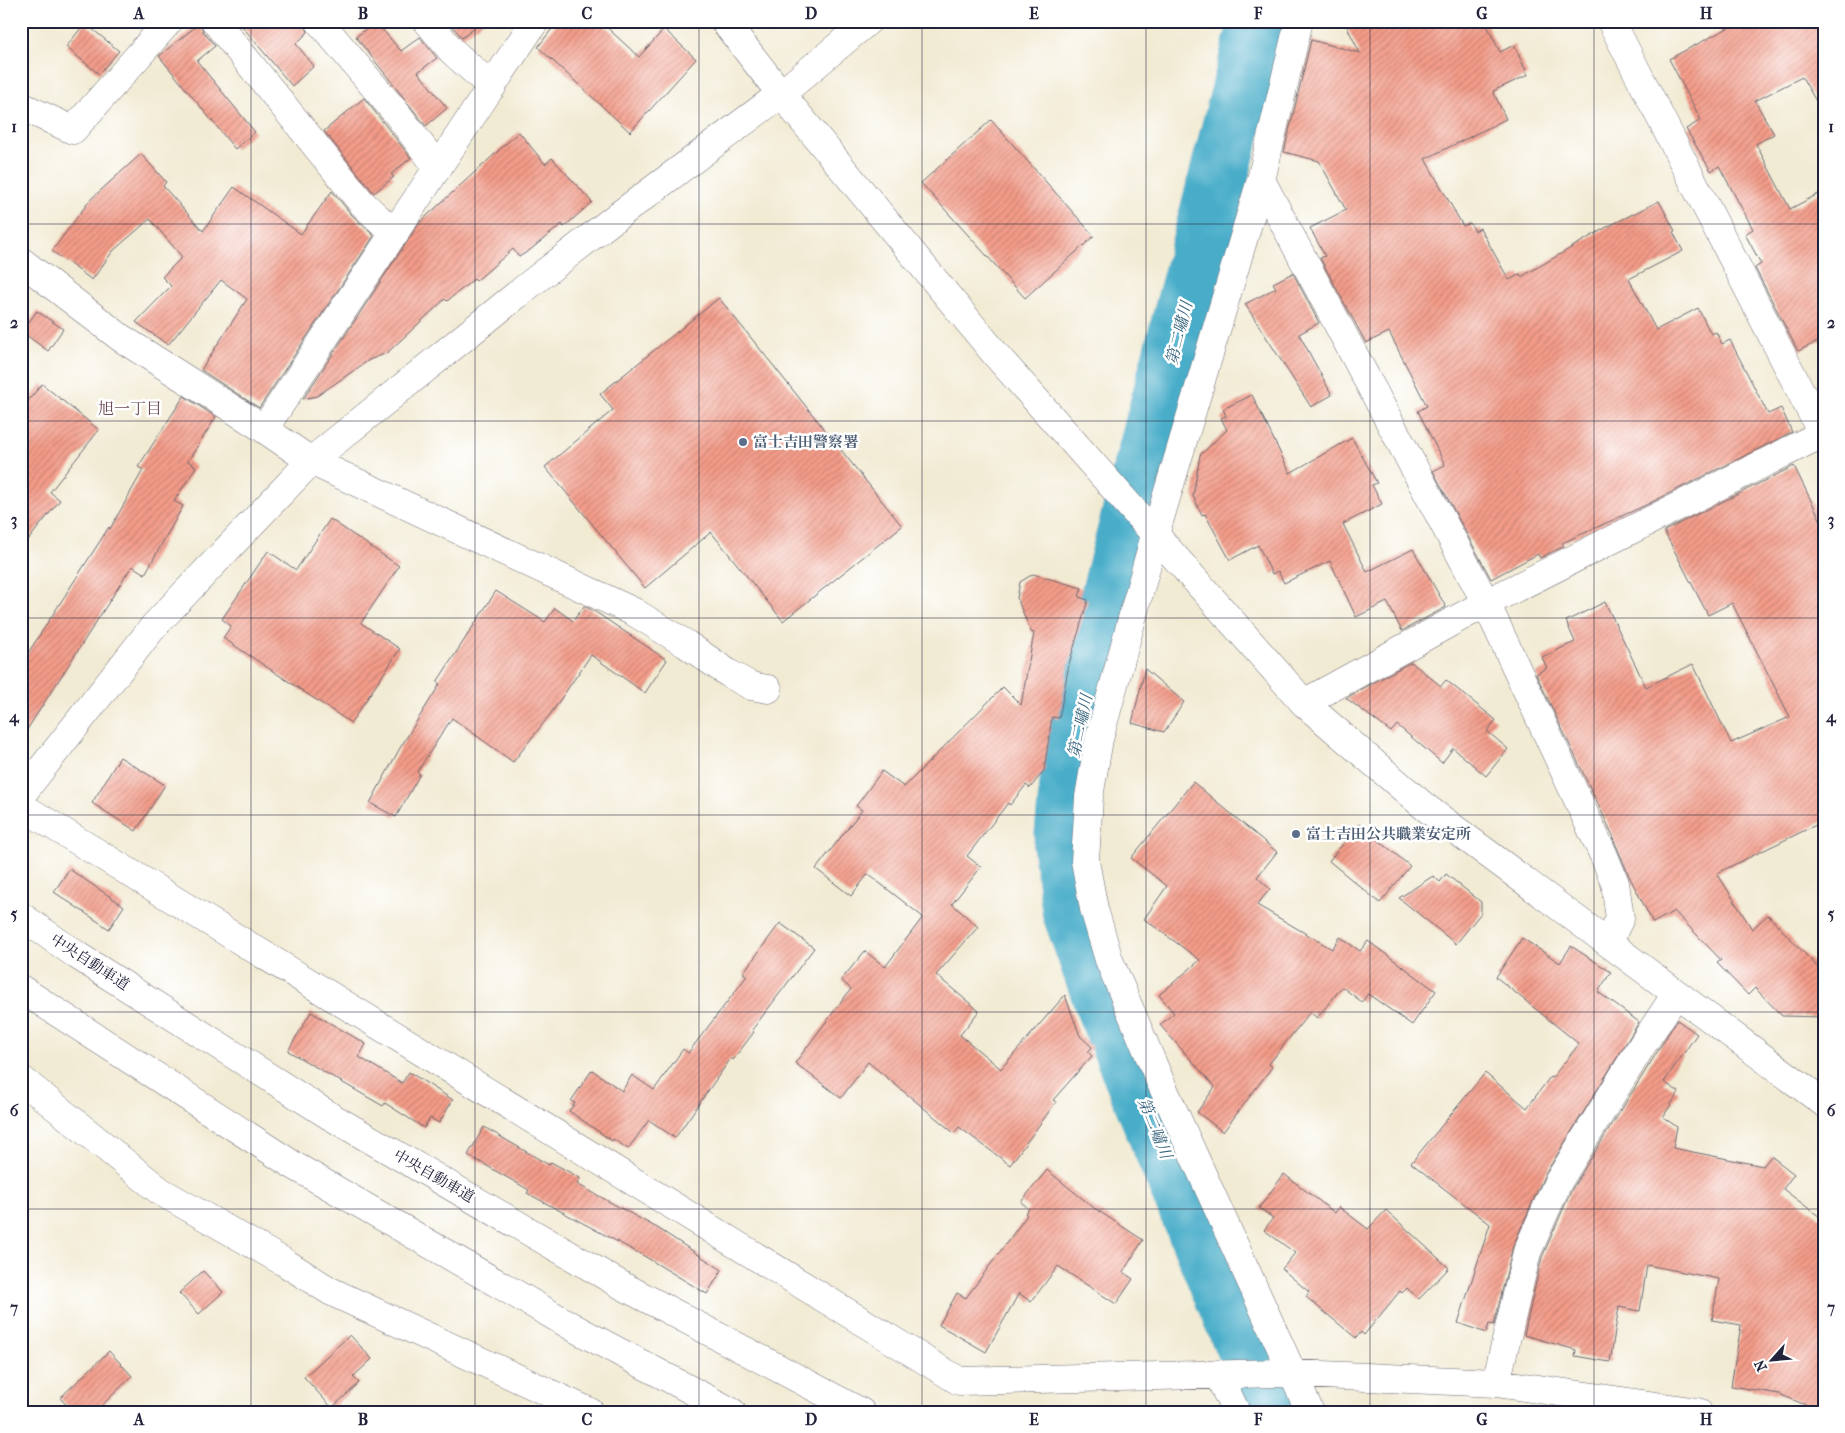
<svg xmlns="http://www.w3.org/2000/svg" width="1845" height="1433" viewBox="0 0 1845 1433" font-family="'IM FELL French Canon','Noto Serif JP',serif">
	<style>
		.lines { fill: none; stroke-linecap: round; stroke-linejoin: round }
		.river { stroke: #49adc9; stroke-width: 60 }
		.building { fill: url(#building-hatch) }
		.minor-casing { stroke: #6b6871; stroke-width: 29 }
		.highway-casing { stroke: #6b6871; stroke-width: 29 }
		.minor { stroke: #fff; stroke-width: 28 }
		.highway { stroke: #fff; stroke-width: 28 }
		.grid { fill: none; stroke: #22223b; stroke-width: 1; stroke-opacity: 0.55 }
		.service-dot { fill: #5c6f8a; stroke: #fff; stroke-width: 2 }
		.labels { text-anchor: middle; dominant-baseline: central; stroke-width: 5; stroke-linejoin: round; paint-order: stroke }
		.service-label { font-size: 15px; font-weight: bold; fill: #4e5e75; stroke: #fff; text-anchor: start }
		.street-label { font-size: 15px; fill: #22223b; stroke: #fff }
		.water-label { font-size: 16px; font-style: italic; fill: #34617b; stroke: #fff }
		.neighbourhood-label { font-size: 16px; fill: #6c4d56; stroke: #fff }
		.neatline { fill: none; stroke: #22223b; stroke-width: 2 }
		.grid-label { font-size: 16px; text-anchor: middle; font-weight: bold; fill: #22223b }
	</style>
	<defs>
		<pattern id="building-hatch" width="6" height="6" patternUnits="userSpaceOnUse" patternTransform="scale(1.25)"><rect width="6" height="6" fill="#f49c89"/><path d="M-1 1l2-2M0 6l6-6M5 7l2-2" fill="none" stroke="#c57f71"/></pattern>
	</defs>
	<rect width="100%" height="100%" fill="#fff"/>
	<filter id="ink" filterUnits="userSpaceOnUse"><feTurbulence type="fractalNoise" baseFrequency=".02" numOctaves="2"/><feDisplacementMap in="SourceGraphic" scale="10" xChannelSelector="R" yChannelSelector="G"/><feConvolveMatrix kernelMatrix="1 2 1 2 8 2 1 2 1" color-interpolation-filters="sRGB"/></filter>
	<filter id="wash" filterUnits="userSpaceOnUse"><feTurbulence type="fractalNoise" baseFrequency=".0096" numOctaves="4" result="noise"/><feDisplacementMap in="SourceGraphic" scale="20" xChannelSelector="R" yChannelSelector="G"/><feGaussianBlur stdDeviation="1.12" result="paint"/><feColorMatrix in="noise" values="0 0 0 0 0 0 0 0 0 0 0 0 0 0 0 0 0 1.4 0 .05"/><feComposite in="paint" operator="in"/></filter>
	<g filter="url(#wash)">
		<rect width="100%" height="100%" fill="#f2ebd4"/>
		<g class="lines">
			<!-- river -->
			<path class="river" d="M 1259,21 L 1092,667 L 1071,768 L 1063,849 L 1072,912 L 1107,1011 L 1272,1412"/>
		</g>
		<g id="blocks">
			<!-- building -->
			<path class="building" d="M 235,21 L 304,21 L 308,32 L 296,44 L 314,66 L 292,86 L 241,25 L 239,26 Z
				M 375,21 L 401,51 L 420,37 L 437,58 L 418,72 L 447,108 L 426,126 L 356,37 Z
				M 448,21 L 484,21 L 462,38 Z
				M 558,21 L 600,21 L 639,57 L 664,29 L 696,59 L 630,132 L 538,47 Z
				M 1344,21 L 1485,21 L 1500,52 L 1514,45 L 1528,75 L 1493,91 L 1506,119 L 1425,159 L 1463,226 L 1470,223 L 1475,231 L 1480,228 L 1509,280 L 1520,274 L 1521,277 L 1605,228 L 1659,201 L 1675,231 L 1673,232 L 1683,251 L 1629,279 L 1656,330 L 1698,308 L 1711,334 L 1716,332 L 1722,344 L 1730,340 L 1768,414 L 1781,408 L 1792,432 L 1646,505 L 1562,543 L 1564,546 L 1540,558 L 1538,554 L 1491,579 L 1433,471 L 1445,465 L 1418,411 L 1427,406 L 1389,332 L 1366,343 L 1320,258 L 1325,256 L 1310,228 L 1346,210 L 1319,161 L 1284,152 L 1311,40 L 1360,53 Z
				M 1741,21 L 1824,21 L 1824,115 L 1802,77 L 1755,101 L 1774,134 L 1756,144 L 1790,209 L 1824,191 L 1824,339 L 1798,351 L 1755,268 L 1761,264 L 1745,234 L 1753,229 L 1719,166 L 1711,171 L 1686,129 L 1701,120 L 1669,59 Z
				M 85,23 L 119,51 L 99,74 L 66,47 Z
				M 200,23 L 203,31 L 215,46 L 197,61 L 255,132 L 235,149 L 159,56 Z
				M 364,98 L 411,158 L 391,174 L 394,177 L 374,193 L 324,131 Z
				M 991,120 L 1094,236 L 1025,298 L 921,183 Z
				M 519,132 L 545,164 L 552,158 L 592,202 L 564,227 L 562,224 L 530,250 L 519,257 L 513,249 L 476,281 L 474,279 L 447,301 L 445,299 L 387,353 L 369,360 L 317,396 L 303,399 L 420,222 Z
				M 141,154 L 166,182 L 163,186 L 203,231 L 234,187 L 301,234 L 332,191 L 351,214 L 374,236 L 259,408 L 201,370 L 247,299 L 221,280 L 168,345 L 136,322 L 171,286 L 162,277 L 182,257 L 150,219 L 113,251 L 92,280 L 52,251 L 90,200 Z
				M 1293,273 L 1319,323 L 1299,334 L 1332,395 L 1311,407 L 1245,304 L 1276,288 L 1273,283 Z
				M 719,298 L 902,526 L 783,621 L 711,532 L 645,588 L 545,467 L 613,410 L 600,394 Z
				M 37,311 L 63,329 L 48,351 L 22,332 Z
				M 42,384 L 99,430 L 50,492 L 60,500 L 21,549 L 21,409 Z
				M 1252,395 L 1290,473 L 1352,438 L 1377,483 L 1372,485 L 1382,504 L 1343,524 L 1367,572 L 1413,549 L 1446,607 L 1402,631 L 1387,602 L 1356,617 L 1330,561 L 1284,583 L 1278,571 L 1272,574 L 1258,545 L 1230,560 L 1205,514 L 1202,515 L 1193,496 L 1200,455 L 1227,430 L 1221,418 L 1226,416 L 1223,409 Z
				M 184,396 L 216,417 L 188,461 L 196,467 L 174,501 L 183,506 L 145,574 L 132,566 L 21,739 L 21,664 L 109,527 L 110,529 L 143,470 L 138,467 Z
				M 1794,466 L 1824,527 L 1824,821 L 1717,873 L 1752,929 L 1768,915 L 1824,974 L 1824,1017 L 1782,1016 L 1755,988 L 1748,995 L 1717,963 L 1721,960 L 1674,911 L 1653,923 L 1630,878 L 1613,838 L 1615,840 L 1536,674 L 1547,668 L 1542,657 L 1575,642 L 1566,621 L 1605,602 L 1646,687 L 1693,664 L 1731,743 L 1790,717 L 1732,603 L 1708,615 L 1664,531 Z
				M 330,519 L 399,566 L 361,623 L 400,649 L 351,723 L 223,638 L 231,626 L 222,619 L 268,551 L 296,570 Z
				M 1033,574 L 1082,588 L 1079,597 L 1088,600 L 1069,664 L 1059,718 L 1052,717 L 1044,771 L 1030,788 L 1026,785 L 1010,805 L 1008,803 L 967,856 L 981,867 L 952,904 L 978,927 L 936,975 L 979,1011 L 960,1035 L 1001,1069 L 1065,995 L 1080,1036 L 1092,1047 L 1088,1052 L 1092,1056 L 1053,1100 L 1056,1102 L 1010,1165 L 959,1127 L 954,1133 L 868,1062 L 841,1098 L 795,1063 L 851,989 L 841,980 L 865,951 L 885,967 L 923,917 L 868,874 L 851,896 L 816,869 L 862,810 L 856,806 L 882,771 L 904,787 L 1003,687 L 1021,705 L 1034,633 L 1031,632 L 1017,598 L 1020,582 Z
				M 496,591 L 545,622 L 555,608 L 573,621 L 584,606 L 594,611 L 667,660 L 645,693 L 591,655 L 549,716 L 513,762 L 452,718 L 417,772 L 420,774 L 396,817 L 370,803 L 400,748 L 440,684 L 437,682 Z
				M 1411,662 L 1441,686 L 1446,680 L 1496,720 L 1487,731 L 1508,749 L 1486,776 L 1453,748 L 1442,763 L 1397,725 L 1391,732 L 1346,698 Z
				M 1145,669 L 1184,702 L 1164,732 L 1132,723 Z
				M 120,757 L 165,785 L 136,831 L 92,803 Z
				M 1193,782 L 1277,852 L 1257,877 L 1270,889 L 1257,905 L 1332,949 L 1340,937 L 1360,951 L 1368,941 L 1436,991 L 1412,1025 L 1368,994 L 1362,1002 L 1342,987 L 1317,1018 L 1310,1012 L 1269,1064 L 1272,1067 L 1223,1132 L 1197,1112 L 1215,1087 L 1160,1025 L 1174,1013 L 1159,995 L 1200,960 L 1144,919 L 1167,886 L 1131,858 Z
				M 1359,824 L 1410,866 L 1380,903 L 1329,861 Z
				M 69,869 L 124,906 L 109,929 L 54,892 Z
				M 1446,874 L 1481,902 L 1481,913 L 1456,944 L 1399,898 L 1433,876 L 1440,882 Z
				M 780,923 L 814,948 L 752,1030 L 754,1032 L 733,1060 L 731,1058 L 675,1138 L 649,1120 L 628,1149 L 613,1139 L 612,1141 L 569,1111 L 575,1103 L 571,1101 L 592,1070 L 622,1091 L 632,1075 L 654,1090 L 683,1049 L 688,1053 L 747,976 L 743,973 Z
				M 1522,938 L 1560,963 L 1571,946 L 1611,972 L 1598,992 L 1639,1022 L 1544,1176 L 1513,1246 L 1494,1325 L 1489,1324 L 1486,1333 L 1458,1323 L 1490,1224 L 1411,1163 L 1485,1073 L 1527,1108 L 1550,1077 L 1552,1078 L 1579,1044 L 1496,977 Z
				M 311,1012 L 366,1044 L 359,1057 L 402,1083 L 409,1072 L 453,1100 L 439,1123 L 430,1118 L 424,1128 L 385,1103 L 383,1106 L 288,1051 Z
				M 1677,1020 L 1697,1034 L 1664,1082 L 1679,1092 L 1663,1117 L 1677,1127 L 1673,1148 L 1763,1166 L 1771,1156 L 1794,1174 L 1783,1189 L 1824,1220 L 1824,1389 L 1815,1409 L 1779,1394 L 1731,1386 L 1741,1325 L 1712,1320 L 1719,1279 L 1647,1265 L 1640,1311 L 1619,1307 L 1610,1362 L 1575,1356 L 1576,1350 L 1524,1335 L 1542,1257 L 1572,1189 Z
				M 484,1127 L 549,1165 L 551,1162 L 580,1178 L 577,1184 L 659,1229 L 722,1270 L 707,1294 L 644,1256 L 527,1193 L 529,1190 L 468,1155 Z
				M 1047,1170 L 1094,1208 L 1143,1240 L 1123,1272 L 1133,1279 L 1116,1304 L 1058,1266 L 1031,1302 L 1019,1293 L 986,1352 L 939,1325 L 957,1293 L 966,1298 L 1027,1215 L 1025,1213 L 1029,1209 L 1021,1202 Z
				M 1284,1174 L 1335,1213 L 1339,1207 L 1368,1229 L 1386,1210 L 1449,1268 L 1419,1299 L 1407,1288 L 1402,1293 L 1400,1291 L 1364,1335 L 1361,1332 L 1356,1338 L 1306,1297 L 1309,1292 L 1282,1269 L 1295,1253 L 1264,1230 L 1273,1218 L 1259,1208 Z
				M 203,1271 L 223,1292 L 199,1314 L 179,1293 Z
				M 350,1335 L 372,1359 L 353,1377 L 359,1383 L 332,1408 L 304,1377 Z
				M 109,1351 L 132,1376 L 95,1412 L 73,1412 L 60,1398 Z"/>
		</g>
	</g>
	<g filter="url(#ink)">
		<use href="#blocks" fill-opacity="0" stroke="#6b6871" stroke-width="1"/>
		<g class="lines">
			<defs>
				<path id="minor" d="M 215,21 L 362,203 L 395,234
					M 319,21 L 398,115 L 438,168
					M 427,21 L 452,51 L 492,87
					M 724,21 L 781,94 L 997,356 L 1304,703 L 1425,807 L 1824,1103
					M 1299,21 L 1261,180 L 1155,535 L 1099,739 L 1089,797 L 1085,861 L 1094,909 L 1109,960 L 1160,1081 L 1310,1412
					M 1611,21 L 1824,437
					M 21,106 L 73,130 L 169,21
					M 1261,180 L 1486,603 L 1604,856 L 1615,883 L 1620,918 L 1608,943
					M 21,261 L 121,338 L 264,429 L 311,461 L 634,612 L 686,644 L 728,673 L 751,686 L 768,689
					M 264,429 L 535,21
					M 1304,703 L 1486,603 L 1824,433
					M 21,795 L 154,626 L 311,461 L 529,285 L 615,218 L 781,94 L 868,21
					M 21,806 L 959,1381 L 1279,1373 L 1496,1383 L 1698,1412
					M 21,1079 L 160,1191 L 284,1262 L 330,1291 L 590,1412
					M 1218,1374 L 1236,1412
					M 1496,1383 L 1527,1252 L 1558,1182 L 1641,1047 L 1676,994"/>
				<path id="highway" d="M 21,916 L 78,956 L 330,1116 L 623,1286 L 861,1412
					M 21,989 L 293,1165 L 578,1330 L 732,1412"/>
			</defs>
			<!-- minor casing -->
			<use href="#minor" class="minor-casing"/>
			<!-- highway casing -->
			<use href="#highway" class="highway-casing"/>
			<!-- minor -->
			<use href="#minor" class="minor"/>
			<!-- highway -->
			<use href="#highway" class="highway"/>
		</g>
	</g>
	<!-- grid -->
	<path class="grid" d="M 251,21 L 251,1412M 475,21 L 475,1412M 699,21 L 699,1412M 922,21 L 922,1412M 1146,21 L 1146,1412M 1370,21 L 1370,1412M 1594,21 L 1594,1412M 21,224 L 1824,224M 21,421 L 1824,421M 21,618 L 1824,618M 21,815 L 1824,815M 21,1012 L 1824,1012M 21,1209 L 1824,1209"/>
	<!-- markers -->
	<g class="service-dot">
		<circle cx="743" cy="442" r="5"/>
		<circle cx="1296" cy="834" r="5"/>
	</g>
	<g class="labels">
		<!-- service labels -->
		<g class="service-label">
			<text x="753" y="442">富士吉田警察署</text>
			<text x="1306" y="834">富士吉田公共職業安定所</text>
		</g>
		<!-- street labels -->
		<g class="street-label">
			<text transform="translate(90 962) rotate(33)">中央自動車道</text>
			<text transform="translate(434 1176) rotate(30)">中央自動車道</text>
		</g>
		<!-- water labels -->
		<g class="water-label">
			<text transform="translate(1179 333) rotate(-76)">第二嘯川</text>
			<text transform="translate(1080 726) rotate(-78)">第二嘯川</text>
			<text transform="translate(1155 1128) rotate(68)">第二嘯川</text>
		</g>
		<!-- neighbourhood labels -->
		<g class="neighbourhood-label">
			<text x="130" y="408">旭一丁目</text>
		</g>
	</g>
	<!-- margin -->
	<rect width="1845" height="1433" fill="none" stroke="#fff" stroke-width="55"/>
	<!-- north arrow -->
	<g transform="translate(1772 1360) rotate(243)" stroke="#ffffff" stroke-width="4" paint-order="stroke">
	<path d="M0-4L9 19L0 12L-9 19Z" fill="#22223b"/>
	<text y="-8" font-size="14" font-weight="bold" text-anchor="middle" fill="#22223b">N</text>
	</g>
	<rect x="28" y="28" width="1790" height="1378" class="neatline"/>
	<g class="grid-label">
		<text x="139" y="19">A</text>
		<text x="363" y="19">B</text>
		<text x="587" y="19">C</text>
		<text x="811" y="19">D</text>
		<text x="1034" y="19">E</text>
		<text x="1258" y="19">F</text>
		<text x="1482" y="19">G</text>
		<text x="1706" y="19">H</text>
		<text x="14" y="132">1</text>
		<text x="1831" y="132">1</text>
		<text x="14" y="328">2</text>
		<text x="1831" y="328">2</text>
		<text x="14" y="525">3</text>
		<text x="1831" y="525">3</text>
		<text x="14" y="722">4</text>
		<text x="1831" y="722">4</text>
		<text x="14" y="919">5</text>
		<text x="1831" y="919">5</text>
		<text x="14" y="1116">6</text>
		<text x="1831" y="1116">6</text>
		<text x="14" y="1313">7</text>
		<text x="1831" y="1313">7</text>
		<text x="139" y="1425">A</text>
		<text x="363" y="1425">B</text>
		<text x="587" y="1425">C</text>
		<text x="811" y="1425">D</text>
		<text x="1034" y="1425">E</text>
		<text x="1258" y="1425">F</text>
		<text x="1482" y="1425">G</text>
		<text x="1706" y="1425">H</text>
	</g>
</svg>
